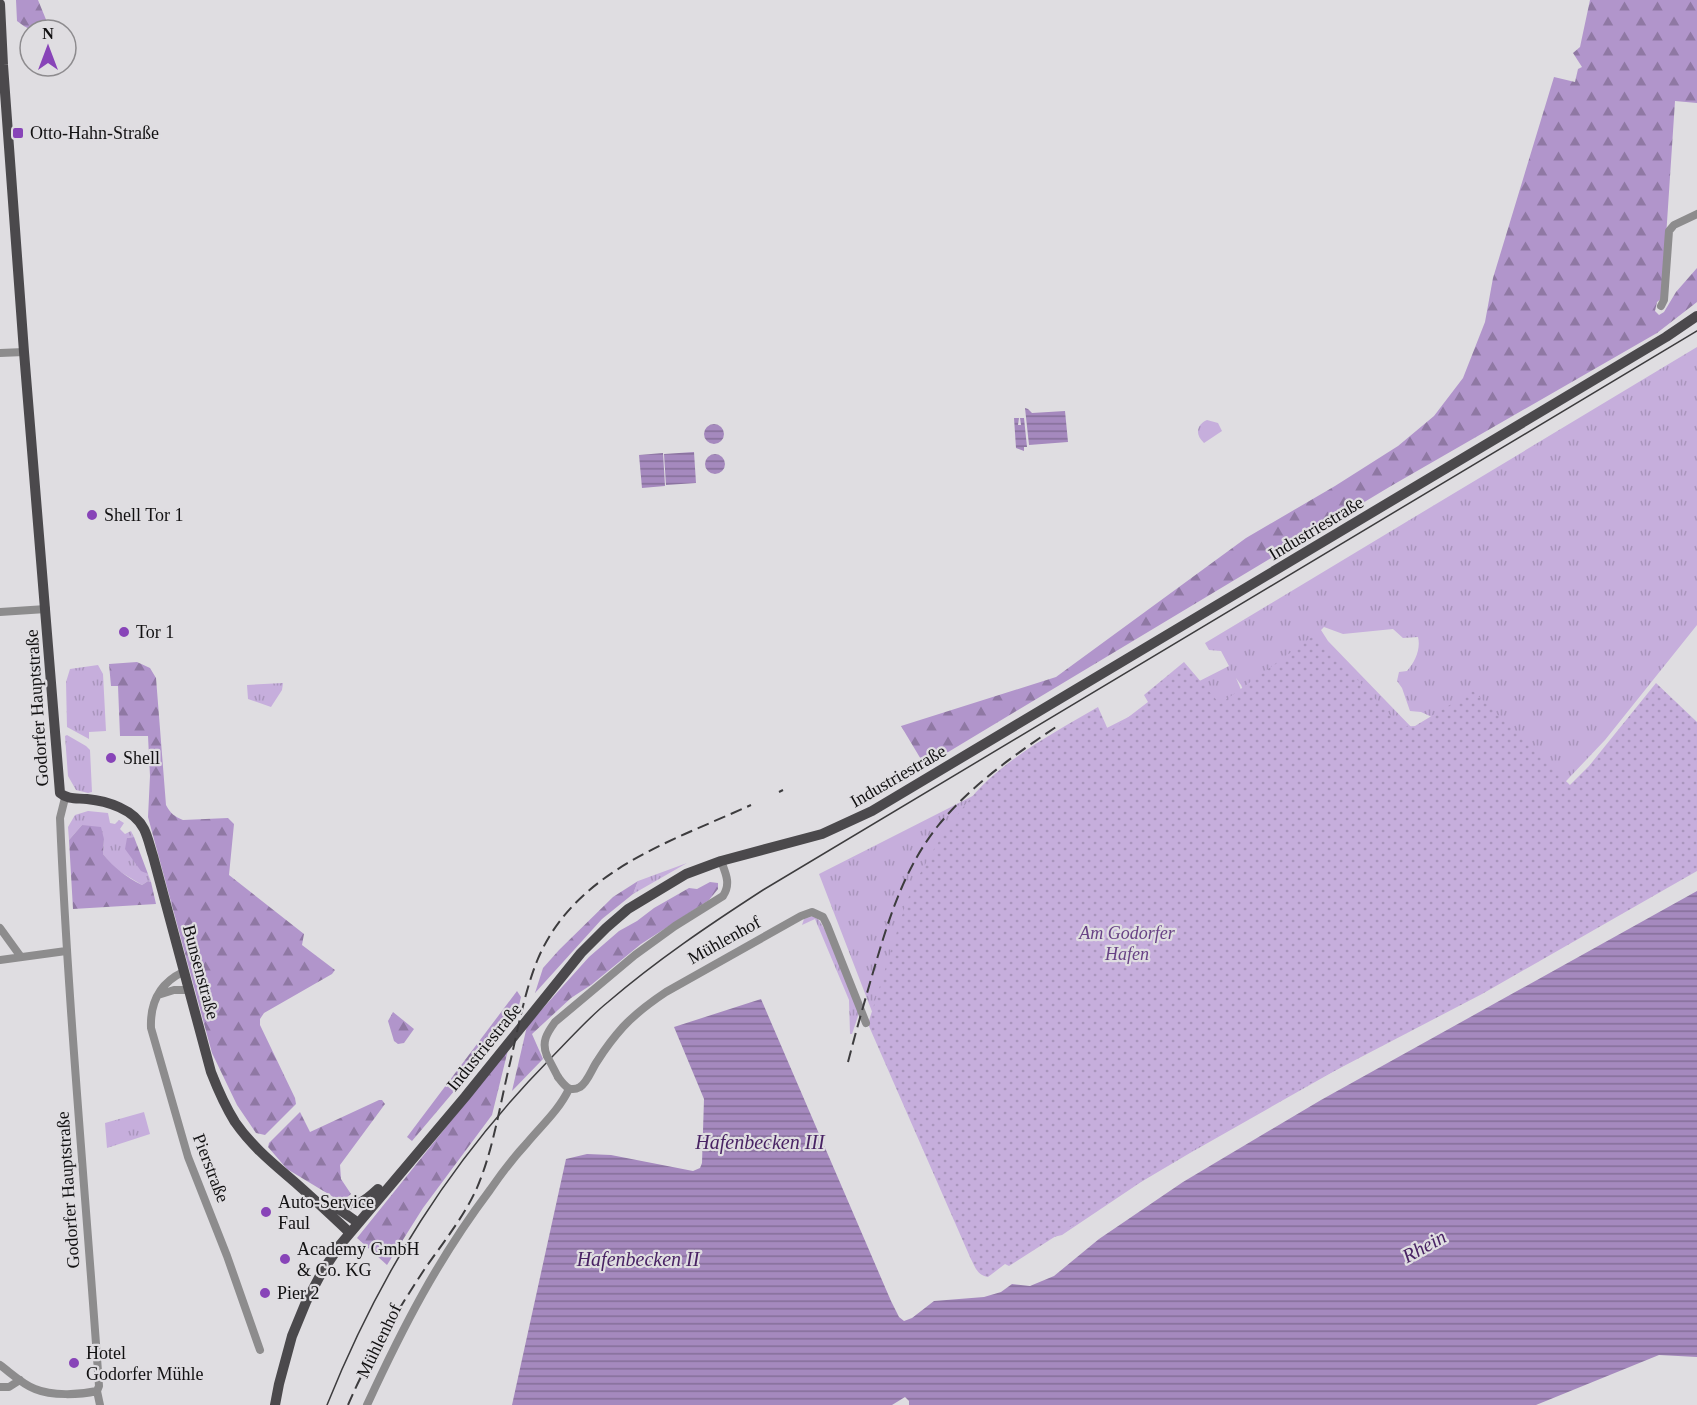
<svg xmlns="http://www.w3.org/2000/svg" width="1697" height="1405" viewBox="0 0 1697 1405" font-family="'Times New Roman',serif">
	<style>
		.grass { fill: url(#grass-tufts); fill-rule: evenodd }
		.forest { fill: url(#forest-firs) }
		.park { fill: url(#park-dots) }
		.water { fill: url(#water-rules) }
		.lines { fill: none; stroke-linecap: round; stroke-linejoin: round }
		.minor { stroke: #8d8c8d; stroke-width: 8 }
		.major { stroke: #4b494c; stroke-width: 10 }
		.tram { stroke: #3d3c3e; stroke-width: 1.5 }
		.rail { stroke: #3d3c3e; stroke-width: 2; stroke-dasharray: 12 6; stroke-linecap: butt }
		.minor-bridge { stroke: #8d8c8d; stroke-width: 8 }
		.poi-dot { fill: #8844b8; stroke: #dfdde1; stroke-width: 2 }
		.labels { text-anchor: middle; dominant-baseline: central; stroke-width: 4.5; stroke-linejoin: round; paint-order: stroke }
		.poi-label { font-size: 18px; fill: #121112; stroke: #dfdde1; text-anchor: start }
		.street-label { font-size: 18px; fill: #121112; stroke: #dfdde1 }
		.park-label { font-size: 18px; font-style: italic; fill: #684285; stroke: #dfdde1 }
		.water-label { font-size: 20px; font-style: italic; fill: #492364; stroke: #dfdde1 }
	</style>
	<defs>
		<pattern id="grass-tufts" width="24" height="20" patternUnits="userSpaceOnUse" patternTransform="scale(1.5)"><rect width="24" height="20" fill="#c6aedc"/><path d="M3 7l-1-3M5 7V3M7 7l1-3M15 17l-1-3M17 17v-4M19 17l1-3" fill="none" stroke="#a995bc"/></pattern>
		<pattern id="forest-firs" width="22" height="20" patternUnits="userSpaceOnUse" patternTransform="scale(1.5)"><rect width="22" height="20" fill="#b195cb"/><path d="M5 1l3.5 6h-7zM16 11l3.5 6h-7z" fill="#8f78a3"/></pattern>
		<pattern id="park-dots" width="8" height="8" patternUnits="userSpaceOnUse" patternTransform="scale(1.5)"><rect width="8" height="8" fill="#c6aedc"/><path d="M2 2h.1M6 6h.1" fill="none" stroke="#a995bc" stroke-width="1.8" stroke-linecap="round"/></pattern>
		<pattern id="water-rules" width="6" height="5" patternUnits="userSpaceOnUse" patternTransform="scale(1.5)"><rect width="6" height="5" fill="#a589be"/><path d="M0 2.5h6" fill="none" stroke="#856f99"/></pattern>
	</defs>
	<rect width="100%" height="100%" fill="#dfdde1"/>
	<!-- grass -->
	<path class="grass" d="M 1697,347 L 1697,625 L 1605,740 L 1550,798 L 1298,812 L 1241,685 L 1236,678 L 1387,1029 L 1345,1065 L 1190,1153 L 1141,1182 L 1062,1235 L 1045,1239 L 925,1149 L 819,874 L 1229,666 L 1221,651 L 1209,650 L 1205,643 ZM 1324,627 L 1343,634 L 1393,629 L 1403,638 L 1418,637 C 1421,649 1415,662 1407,671 L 1399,672 L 1397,681 L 1402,688 L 1410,711 L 1421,712 L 1432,717 L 1415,731 L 1328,641 L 1321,630 Z
		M 1207,420 L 1218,423 L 1222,431 L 1204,443 C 1195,435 1196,425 1207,420 Z
		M 98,665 L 103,674 L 106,731 L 89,732 L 89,739 L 67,727 L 66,682 L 70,669 Z
		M 283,683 L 282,690 L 271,707 L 248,699 L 247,685 Z
		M 67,735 L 86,746 L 90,750 L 92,792 L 88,793 L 76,790 L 68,776 L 65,736 Z
		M 88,811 L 108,813 L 110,823 L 115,824 L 119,820 L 124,823 L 120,829 L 125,834 L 131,831 L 134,837 L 127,838 C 132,851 135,868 148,874 L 151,882 L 148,881 L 142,885 L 114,868 L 103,854 L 104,839 L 82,825 L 69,840 L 68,827 L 75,815 Z
		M 687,863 L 633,894 L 638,881 Z
		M 813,916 L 819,920 L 825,930 L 859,1013 L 852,1034 L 850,1034 L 849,1000 L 815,919 L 802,925 L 804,919 Z
		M 144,1112 L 150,1134 L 107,1148 L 105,1123 Z"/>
	<!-- forest -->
	<path class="forest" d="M 16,0 L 38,0 L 47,22 L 45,28 C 35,34 26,28 17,21 Z
		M 1590,0 L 1697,0 L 1697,103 L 1675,101 L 1662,298 L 1657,302 L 1655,311 L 1659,315 L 1664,312 L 1676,292 L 1697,268 L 1697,302 L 1657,333 L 1391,486 L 925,766 L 901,726 L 1056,677 L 1246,538 L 1335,486 L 1398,446 L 1434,416 L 1463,378 L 1485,322 L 1493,278 L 1554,77 L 1575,82 L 1578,69 L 1582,67 L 1573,53 L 1580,47 Z
		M 137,662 L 150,668 L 156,678 L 166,805 C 170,813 175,817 183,820 L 228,818 L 234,824 L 229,875 L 304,934 L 302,945 L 335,970 L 332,974 L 264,1013 L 260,1019 L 260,1025 L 295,1098 L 296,1104 L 265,1135 L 256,1133 L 237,1105 L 212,1053 L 148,817 L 150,776 L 148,736 L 120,736 L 118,686 L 111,686 L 109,664 Z
		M 82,825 L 101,827 L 104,839 L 103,854 C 114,868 126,877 142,885 L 148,881 L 151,882 L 156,904 L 73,909 L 69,840 Z
		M 134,837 L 148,874 L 141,871 L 125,849 L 127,838 Z
		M 638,881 L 633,894 L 602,919 L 535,993 L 543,968 L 559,950 L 613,897 Z
		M 710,882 L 718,883 L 718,889 L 709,900 L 641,944 L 591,985 L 571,998 L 532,1034 L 543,1059 L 512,1091 L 527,1026 L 589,957 L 619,931 L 637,921 L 654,908 L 689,888 L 697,889 Z
		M 517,991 L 521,997 L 516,1018 L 412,1141 L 407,1137 Z
		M 393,1012 L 414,1029 L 404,1043 L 398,1044 L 394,1041 L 388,1021 Z
		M 508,1050 L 492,1115 L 423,1208 L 387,1265 L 357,1238 Z
		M 379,1100 L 382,1100 L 385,1104 L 340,1165 L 341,1179 L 351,1194 L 345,1199 L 335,1198 L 287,1169 L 268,1147 L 269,1143 L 300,1112 L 310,1132 Z"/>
	<!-- park -->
	<path class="park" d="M 1312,637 L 1319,638 L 1401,727 L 1415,726 L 1473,691 L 1570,785 L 1589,766 L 1656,683 L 1697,722 L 1697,871 L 1482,994 L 1265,1107 L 1164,1167 L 1009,1266 L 1005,1264 L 988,1277 C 977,1275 975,1267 970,1257 L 868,1024 L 905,906 C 922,864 955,811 988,780 C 1021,750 1060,729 1098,707 L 1109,732 L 1148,702 L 1144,695 L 1184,662 L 1220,704 Z"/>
	<!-- water -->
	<path class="water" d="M 1025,408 L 1028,409 L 1032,413 L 1065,411 L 1068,442 L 1029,445 Z
		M 1014,418 L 1019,418 L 1018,425 L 1021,425 L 1020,418 L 1024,418 L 1027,447 L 1024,447 L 1024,451 L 1016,448 Z
		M704 434a10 10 0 1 1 20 0a10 10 0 1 1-20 0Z
		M 694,452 L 696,483 L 666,485 L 664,454 Z
		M 663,453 L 665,486 L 642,488 L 639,455 Z
		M705 464a10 10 0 1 1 20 0a10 10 0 1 1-20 0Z
		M 1697,891 L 1697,1357 L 1659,1355 L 1536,1405 L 909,1405 L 909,1401 L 905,1397 L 892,1405 L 512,1405 L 566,1159 L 587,1154 L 611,1155 L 693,1171 L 700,1168 L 702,1163 L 704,1099 L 674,1027 L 761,999 L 891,1301 L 899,1317 L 904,1321 L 912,1318 L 934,1301 L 984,1297 L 1001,1292 L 1012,1284 L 1030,1286 L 1054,1276 L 1099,1239 L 1183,1182 L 1321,1100 Z"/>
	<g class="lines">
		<!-- minor -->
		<path class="minor" d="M 1661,306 L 1664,300 L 1669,231 L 1674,225 L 1697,214
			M 0,353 L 24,352
			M 0,612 L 46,609
			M 65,798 L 60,818 C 68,1008 86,1197 99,1386 L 97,1391 L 100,1405
			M 0,928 L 21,957
			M 0,960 L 66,951
			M 183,972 C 160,983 150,1003 151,1028 L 188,1157 L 227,1256 L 260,1350
			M 158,995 L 174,990 L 188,990
			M 547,1056 C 541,1042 547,1033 555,1022 L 635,955 L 675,926 L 723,896 C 731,884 726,874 721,861
			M 558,1077 C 564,1085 569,1093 580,1087 C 588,1082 592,1068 598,1060 C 605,1049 614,1037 623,1027 C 635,1014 651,1002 666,992 L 801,916 L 812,912 L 823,917 L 827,925 L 866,1023
			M 0,1365 C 11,1373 22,1384 35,1389 C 52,1396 79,1395 97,1391
			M 0,1387 L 9,1387 L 20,1380
			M 367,1405 C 403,1327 438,1259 490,1190 C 501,1174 514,1157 527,1143 C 542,1125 559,1110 569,1089"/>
		<!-- major -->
		<path class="major" d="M 0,4 L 3,65 L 24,352 L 60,793 C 68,800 77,798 87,799 C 107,801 134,809 144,829 C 148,837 150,847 153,856 L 211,1072 C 218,1090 225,1106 235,1122 C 253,1148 275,1165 298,1185 C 315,1200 332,1216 349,1232
			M 331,1204 C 357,1205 359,1207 378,1189
			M 333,1205 L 357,1222
			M 275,1405 L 279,1384 L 292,1336 L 306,1302 L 322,1272 L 340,1245 L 465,1097 L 581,953 L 606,928 L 628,909 L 686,874 L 721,861 L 822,834 L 872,811 L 1666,337 L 1697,316"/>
		<!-- tram -->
		<path class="tram" d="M 327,1405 C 380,1273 450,1161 550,1059 C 569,1040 587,1019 608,1002 C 657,960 709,925 763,890 L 1697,331"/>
		<!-- rail -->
		<path class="rail" d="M 779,792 L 783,790
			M 848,1062 C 856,1031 865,1000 874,969 C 889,918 904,869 937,827 C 969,787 1014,755 1056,727
			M 348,1405 C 368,1358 396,1313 424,1270 C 442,1244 463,1218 476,1190 C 493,1152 500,1104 510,1063 C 518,1029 524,994 537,961 C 574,871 670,842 751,805"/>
		<!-- minor-bridge -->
		<path class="minor-bridge" d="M 547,1056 L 558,1077"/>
	</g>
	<!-- markers -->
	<g class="poi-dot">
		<rect x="12" y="127" width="12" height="12" rx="3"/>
		<circle cx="92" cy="515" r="6"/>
		<circle cx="124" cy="632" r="6"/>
		<circle cx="111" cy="758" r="6"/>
		<circle cx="266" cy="1212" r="6"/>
		<circle cx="285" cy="1259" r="6"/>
		<circle cx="265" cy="1293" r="6"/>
		<circle cx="74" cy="1363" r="6"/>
	</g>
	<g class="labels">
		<!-- poi labels -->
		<g class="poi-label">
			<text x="30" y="133">Otto-Hahn-Straße</text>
			<text x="104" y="515">Shell Tor 1</text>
			<text x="136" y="632">Tor 1</text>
			<text x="123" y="758">Shell</text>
			<text x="278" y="1202">Auto-Service<tspan x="278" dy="21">Faul</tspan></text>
			<text x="297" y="1249">Academy GmbH<tspan x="297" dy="21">&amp; Co. KG</tspan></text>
			<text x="277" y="1293">Pier 2</text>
			<text x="86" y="1353">Hotel<tspan x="86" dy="21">Godorfer Mühle</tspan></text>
		</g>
		<!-- street labels -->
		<g class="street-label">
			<text transform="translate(1316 528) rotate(-31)">Industriestraße</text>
			<text transform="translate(37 708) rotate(-94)">Godorfer Hauptstraße</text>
			<text transform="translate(898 776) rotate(-30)">Industriestraße</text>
			<text transform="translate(724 940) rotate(-29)">Mühlenhof</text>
			<text transform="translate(201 972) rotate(75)">Bunsenstraße</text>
			<text transform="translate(484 1047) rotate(-51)">Industriestraße</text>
			<text transform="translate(211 1168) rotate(69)">Pierstraße</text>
			<text transform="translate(68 1190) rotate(-94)">Godorfer Hauptstraße</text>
			<text transform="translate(379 1341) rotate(-64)">Mühlenhof</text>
		</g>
		<!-- park labels -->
		<g class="park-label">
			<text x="1127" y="933">Am Godorfer<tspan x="1127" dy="21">Hafen</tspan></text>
		</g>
		<!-- water labels -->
		<g class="water-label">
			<text x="760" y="1142">Hafenbecken III</text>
			<text transform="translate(1424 1246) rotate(-29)">Rhein</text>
			<text x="638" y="1259">Hafenbecken II</text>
		</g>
	</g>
	<!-- north arrow -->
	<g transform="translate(48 48)"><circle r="28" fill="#dfdde1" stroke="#8d8b8e" stroke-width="1.5"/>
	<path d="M0-4.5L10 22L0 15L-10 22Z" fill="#8844b8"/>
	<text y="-9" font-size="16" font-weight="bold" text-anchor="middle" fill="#121112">N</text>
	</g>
</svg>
